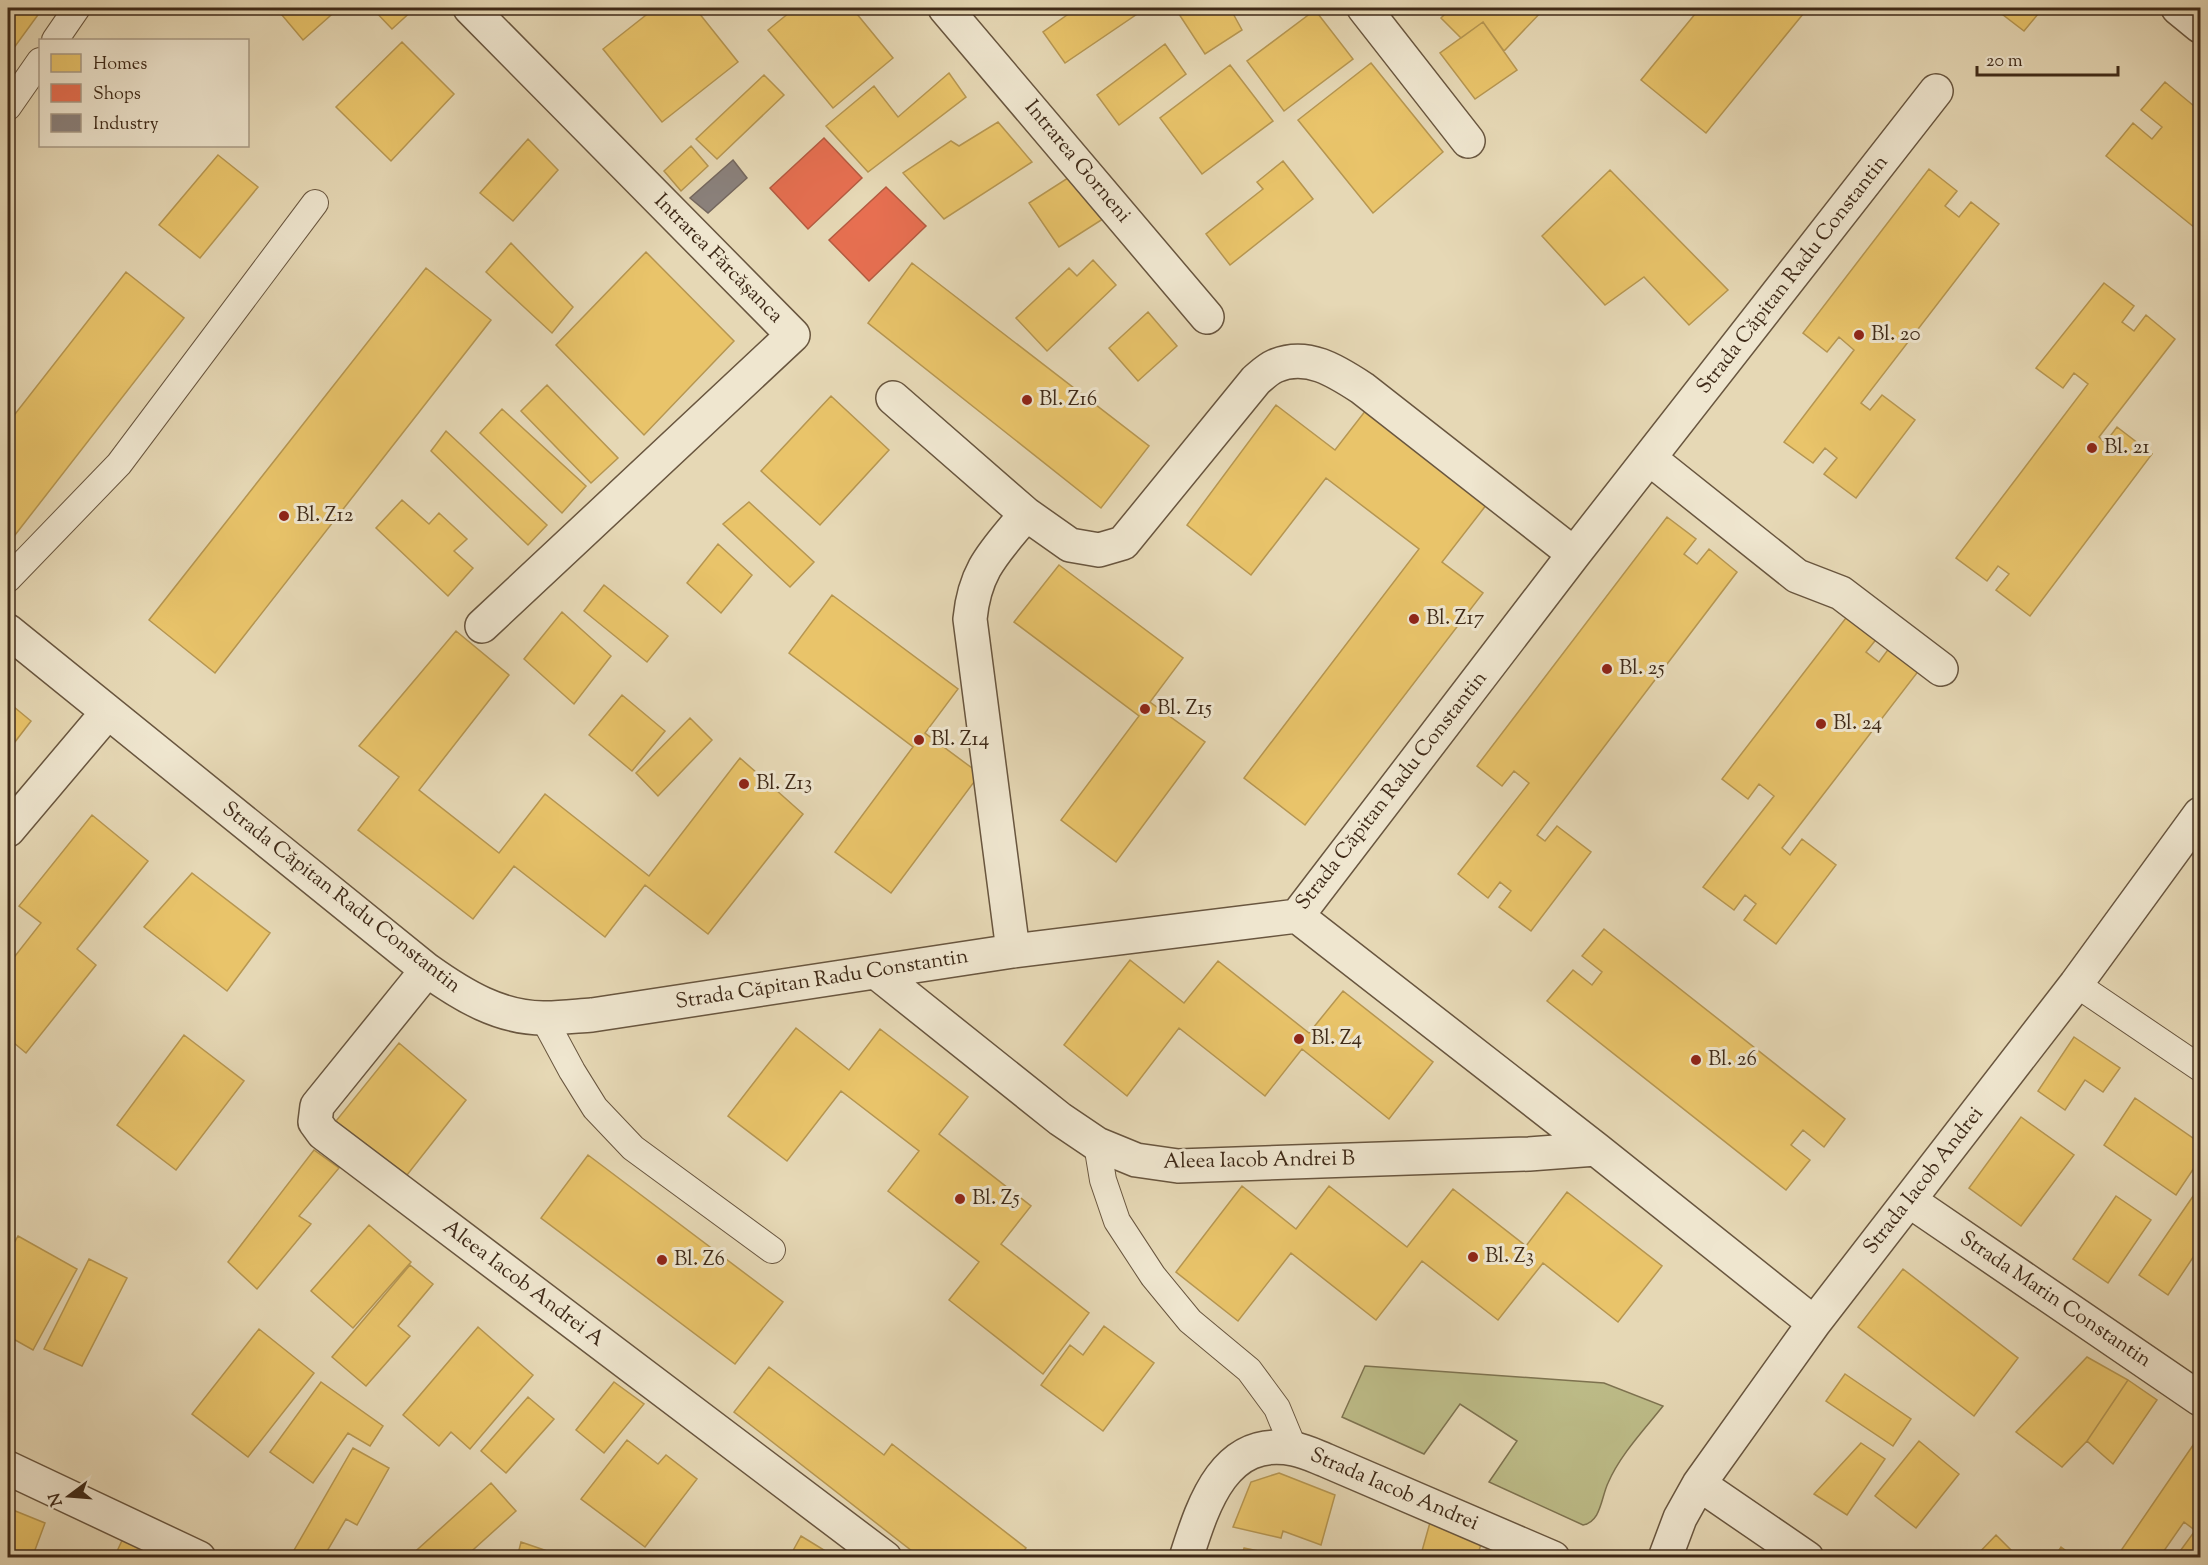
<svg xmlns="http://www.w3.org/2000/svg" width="2208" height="1565" viewBox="0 0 2208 1565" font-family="'Sorts Mill Goudy',serif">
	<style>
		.green { fill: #bdbc88; stroke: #7e7350; stroke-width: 1.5 }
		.homes { fill: #e9c46a; stroke: #b69651; stroke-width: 1.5 }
		.shops { fill: #e76f51; stroke: #b55a40; stroke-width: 1.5 }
		.industry { fill: #8a817c; stroke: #74675e; stroke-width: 1.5 }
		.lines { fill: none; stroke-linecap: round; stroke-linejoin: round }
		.lane-casing { stroke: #69563f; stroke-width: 28 }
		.street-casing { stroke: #69563f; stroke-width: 36 }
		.lane { stroke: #efe6cf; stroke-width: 26 }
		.street { stroke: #efe6cf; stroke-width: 33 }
		.poi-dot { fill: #8f2418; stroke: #efe6cf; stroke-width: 2 }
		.labels { text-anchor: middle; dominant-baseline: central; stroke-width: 6; stroke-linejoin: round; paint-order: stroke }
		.street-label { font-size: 21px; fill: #3f2a18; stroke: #efe6cf }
		.poi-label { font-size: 21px; fill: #3f2a18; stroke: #efe6cf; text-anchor: start }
	</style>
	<rect width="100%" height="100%" fill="#e6d8b5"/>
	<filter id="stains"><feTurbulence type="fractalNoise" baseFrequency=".00333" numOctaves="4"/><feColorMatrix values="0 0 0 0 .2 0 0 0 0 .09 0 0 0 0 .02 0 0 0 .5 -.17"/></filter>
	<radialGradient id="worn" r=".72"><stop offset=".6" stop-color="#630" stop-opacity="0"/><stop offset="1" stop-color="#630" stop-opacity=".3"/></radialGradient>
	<!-- green -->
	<path class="green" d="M 1365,1366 L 1604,1383 L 1663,1406 C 1644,1430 1620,1455 1608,1483 C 1601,1498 1601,1522 1583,1525 L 1489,1482 L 1517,1441 L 1460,1404 L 1424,1454 L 1342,1417 Z"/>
	<!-- homes -->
	<path class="homes" d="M 8,8 L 43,8 L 8,56 Z
		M 276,8 L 339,8 L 303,40 Z
		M 372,8 L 415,8 L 392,29 Z
		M 655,8 L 695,8 L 738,62 L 662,122 L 603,49 Z
		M 795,8 L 852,8 L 893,58 L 833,108 L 768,30 Z
		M 1077,8 L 1146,8 L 1065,63 L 1043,32 Z
		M 1175,8 L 1230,8 L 1242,30 L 1205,54 Z
		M 1451,8 L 1545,8 L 1504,51 L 1483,22 L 1461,38 L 1441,18 Z
		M 1700,8 L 1808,8 L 1706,133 L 1641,80 Z
		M 1994,8 L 2043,8 L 2024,31 Z
		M 1315,10 L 1353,59 L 1284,111 L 1247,61 Z
		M 1483,22 L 1517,70 L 1475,99 L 1440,53 Z
		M 402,42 L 454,94 L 391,161 L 336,107 Z
		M 1165,44 L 1186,74 L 1119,125 L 1097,95 Z
		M 1371,63 L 1443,152 L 1373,213 L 1298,120 Z
		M 1230,65 L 1273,121 L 1202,174 L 1160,118 Z
		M 949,73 L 966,97 L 868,172 L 826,126 L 874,86 L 898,117 Z
		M 764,75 L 784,95 L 717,159 L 696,139 Z
		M 2165,82 L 2200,111 L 2200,232 L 2106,156 L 2133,123 L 2152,139 L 2162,127 L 2141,110 Z
		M 998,122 L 1032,162 L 944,219 L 903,173 L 951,141 L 959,146 Z
		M 528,139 L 558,170 L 513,221 L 480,193 Z
		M 691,146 L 708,166 L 681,191 L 664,171 Z
		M 218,155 L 258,187 L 200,258 L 159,225 Z
		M 1283,161 L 1313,199 L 1230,265 L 1206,234 L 1263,189 L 1257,182 Z
		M 1929,169 L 1957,191 L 1945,206 L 1959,217 L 1971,202 L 1999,224 L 1861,403 L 1870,410 L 1882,395 L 1915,420 L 1856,498 L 1824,474 L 1837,458 L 1825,448 L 1813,463 L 1784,442 L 1854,350 L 1839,337 L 1827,352 L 1803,333 Z
		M 1610,170 L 1728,290 L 1689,325 L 1644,277 L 1605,305 L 1542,236 Z
		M 1071,176 L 1106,217 L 1059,247 L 1029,203 Z
		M 511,243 L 573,307 L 552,333 L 486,272 Z
		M 646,252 L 734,341 L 644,435 L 556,345 Z
		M 1093,260 L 1116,285 L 1047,351 L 1016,318 L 1069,268 L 1077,276 Z
		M 912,263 L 1149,446 L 1101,508 L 868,323 Z
		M 426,268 L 491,320 L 215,673 L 149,620 Z
		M 126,272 L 184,318 L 8,544 L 8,423 Z
		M 2104,283 L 2134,306 L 2122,322 L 2134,331 L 2146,315 L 2175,339 L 2099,437 L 2105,443 L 2117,427 L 2152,454 L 2030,616 L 1996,590 L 2009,574 L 1998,566 L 1987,581 L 1956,558 L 2088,384 L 2074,373 L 2063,388 L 2036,368 Z
		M 1148,312 L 1177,346 L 1138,381 L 1109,348 Z
		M 547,385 L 618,458 L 591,483 L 521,411 Z
		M 831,396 L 889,450 L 820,525 L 761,471 Z
		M 1276,405 L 1335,450 L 1366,410 L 1487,504 L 1442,562 L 1483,593 L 1305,825 L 1244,778 L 1419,549 L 1326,478 L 1251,575 L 1187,525 Z
		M 502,409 L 586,486 L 562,513 L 480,433 Z
		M 446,431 L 547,525 L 528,545 L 431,451 Z
		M 402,500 L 429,524 L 439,513 L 467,539 L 454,551 L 473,568 L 448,596 L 376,528 Z
		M 749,502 L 814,562 L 790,587 L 723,524 Z
		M 1667,517 L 1696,539 L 1684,554 L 1697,564 L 1709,549 L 1737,572 L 1537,835 L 1545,841 L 1557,826 L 1591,852 L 1531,931 L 1499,907 L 1511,891 L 1500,882 L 1488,898 L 1458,874 L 1529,783 L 1514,771 L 1502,786 L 1477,766 Z
		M 718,544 L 752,575 L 721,613 L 687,583 Z
		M 1059,565 L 1183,658 L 1150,702 L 1205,742 L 1116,862 L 1061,820 L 1139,716 L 1014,622 Z
		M 604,585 L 668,636 L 647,662 L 584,611 Z
		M 832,595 L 958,689 L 925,733 L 980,774 L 891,893 L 835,852 L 913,747 L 789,653 Z
		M 562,612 L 611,656 L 574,704 L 524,659 Z
		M 1849,614 L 1878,637 L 1866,652 L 1879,662 L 1890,647 L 1920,669 L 1782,848 L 1790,855 L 1802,839 L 1836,865 L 1776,944 L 1744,920 L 1756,904 L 1745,895 L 1734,910 L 1703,887 L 1774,796 L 1759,784 L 1748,799 L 1722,779 Z
		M 456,631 L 509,675 L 419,790 L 499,853 L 545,794 L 649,876 L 740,758 L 803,814 L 708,934 L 645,885 L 605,937 L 514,866 L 473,919 L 358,830 L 399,777 L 359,746 Z
		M 622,695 L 665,731 L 632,771 L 589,735 Z
		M 8,702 L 31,721 L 8,751 Z
		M 690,718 L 712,740 L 658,796 L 636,773 Z
		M 92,815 L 148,861 L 77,949 L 96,965 L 26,1053 L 8,1038 L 8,965 L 41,923 L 19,906 Z
		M 192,873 L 270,933 L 227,991 L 144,927 Z
		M 1604,929 L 1845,1119 L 1824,1147 L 1803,1130 L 1791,1145 L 1810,1160 L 1786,1190 L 1547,1001 L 1573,970 L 1592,985 L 1602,972 L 1582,956 Z
		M 1130,960 L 1184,1003 L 1218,961 L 1309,1033 L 1343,991 L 1433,1062 L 1389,1119 L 1302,1049 L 1265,1096 L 1179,1028 L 1127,1096 L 1064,1045 Z
		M 796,1028 L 849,1070 L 880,1029 L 968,1097 L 939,1134 L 1031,1206 L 1001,1244 L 1089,1313 L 1043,1374 L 949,1300 L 979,1262 L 888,1191 L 919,1151 L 841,1091 L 787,1161 L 728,1116 Z
		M 184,1035 L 244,1081 L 176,1170 L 117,1125 Z
		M 2074,1037 L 2120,1068 L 2103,1092 L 2085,1080 L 2065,1110 L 2038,1091 Z
		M 399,1043 L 466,1100 L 407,1175 L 336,1121 Z
		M 2135,1098 L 2200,1143 L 2200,1159 L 2176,1195 L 2104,1145 Z
		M 2021,1117 L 2074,1155 L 2021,1226 L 1969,1188 Z
		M 314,1150 L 339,1168 L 299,1216 L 311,1224 L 257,1289 L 228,1262 Z
		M 588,1155 L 783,1302 L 735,1364 L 541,1218 Z
		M 1242,1186 L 1296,1229 L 1329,1186 L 1407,1247 L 1453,1189 L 1526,1246 L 1567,1192 L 1662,1266 L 1618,1322 L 1543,1263 L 1498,1320 L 1422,1261 L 1376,1320 L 1291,1253 L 1238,1321 L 1176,1272 Z
		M 2198,1189 L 2200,1191 L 2200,1247 L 2168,1295 L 2139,1275 Z
		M 2116,1196 L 2151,1220 L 2108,1283 L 2073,1259 Z
		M 369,1225 L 411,1262 L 353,1328 L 311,1291 Z
		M 18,1236 L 77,1269 L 33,1350 L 8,1336 L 8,1254 Z
		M 89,1259 L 127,1278 L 82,1366 L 44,1349 Z
		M 410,1265 L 433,1284 L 398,1326 L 410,1336 L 366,1386 L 332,1357 Z
		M 1903,1269 L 2018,1358 L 1974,1416 L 1858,1327 Z
		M 1104,1326 L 1154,1363 L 1103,1431 L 1041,1385 L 1070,1345 L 1083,1355 Z
		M 478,1327 L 533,1375 L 470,1449 L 451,1432 L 439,1446 L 403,1415 Z
		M 259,1329 L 314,1373 L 248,1457 L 192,1414 Z
		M 2087,1357 L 2128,1380 L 2087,1441 L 2062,1467 L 2016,1432 Z
		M 769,1367 L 884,1455 L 892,1444 L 1026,1548 L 1019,1558 L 921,1558 L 734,1412 Z
		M 1845,1374 L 1911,1419 L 1893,1446 L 1826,1401 Z
		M 2128,1380 L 2157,1400 L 2113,1464 L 2087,1441 Z
		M 321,1382 L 383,1426 L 370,1446 L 348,1433 L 313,1483 L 270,1452 Z
		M 614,1382 L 644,1404 L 604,1453 L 576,1430 Z
		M 528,1397 L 554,1419 L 506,1473 L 481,1451 Z
		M 2200,1435 L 2200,1534 L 2184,1522 L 2159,1558 L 2128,1558 L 2120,1552 Z
		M 627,1440 L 658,1464 L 666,1455 L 697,1479 L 645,1547 L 581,1499 Z
		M 1919,1441 L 1959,1474 L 1916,1528 L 1875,1496 Z
		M 1861,1443 L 1885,1459 L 1847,1515 L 1814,1494 Z
		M 353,1448 L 389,1468 L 357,1525 L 346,1519 L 323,1558 L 302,1558 L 293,1552 Z
		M 1279,1473 L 1335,1495 L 1321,1545 L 1283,1531 L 1281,1538 L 1233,1527 L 1251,1482 Z
		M 491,1483 L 516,1511 L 464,1558 L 408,1558 Z
		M 8,1508 L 45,1523 L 32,1558 L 8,1558 Z
		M 1431,1519 L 1484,1533 L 1477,1558 L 1420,1558 Z
		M 2194,1532 L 2200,1537 L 2200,1558 L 2175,1558 Z
		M 1996,1535 L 2019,1558 L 1974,1558 Z
		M 124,1536 L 165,1558 L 114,1558 Z
		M 801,1536 L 837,1558 L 789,1558 Z
		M 521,1542 L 556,1554 L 554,1558 L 517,1558 Z
		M 2061,1547 L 2076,1558 L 2054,1558 Z
		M 1244,1548 L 1292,1558 L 1241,1558 Z
		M 1486,1550 L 1511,1558 L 1484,1558 Z"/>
	<!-- shops -->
	<path class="shops" d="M 824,138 L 862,178 L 808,229 L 770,188 Z
		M 886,187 L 926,226 L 869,281 L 829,240 Z"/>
	<!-- industry -->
	<path class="industry" d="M 733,160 L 747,178 L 708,213 L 690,198 Z"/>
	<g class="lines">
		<defs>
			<path id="lane" d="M 55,40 L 77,8
				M 8,107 L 40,61
				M 8,579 L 119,464 L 315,203
				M 2076,984 L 2200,1068
				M 544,1019 L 572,1071 L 595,1108 L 633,1148 L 772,1250
				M 1097,1144 L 1103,1180 L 1117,1221 L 1153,1276 L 1190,1321 L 1249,1370 L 1277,1408 L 1294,1449"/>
			<path id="street" d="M 470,8 L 793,335 L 482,626
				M 945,8 L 1207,317
				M 1364,8 L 1468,141
				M 2178,8 L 2200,26
				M 893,398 L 1026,514 L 1070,545 L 1099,550 L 1123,543 L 1256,380 C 1262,375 1268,369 1275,366 C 1307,352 1336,371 1362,388 L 1574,554
				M 1649,458 L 1797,576 L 1841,593 L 1941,669
				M 8,631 L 427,970 C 462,995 501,1019 546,1018 C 561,1018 577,1016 592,1015 L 1013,951 L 1297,916 L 1574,554 L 1936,91
				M 8,830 L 107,713
				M 1297,916 L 1596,1149 L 1814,1323
				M 1013,951 L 970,619 C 975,568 996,551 1026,514
				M 427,970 L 317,1106 L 315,1122 L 323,1133 L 885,1558
				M 876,972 L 1060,1119 L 1097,1144 L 1136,1160 L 1178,1166 L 1529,1154 L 1596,1149
				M 1910,1201 L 2200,1399
				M 8,1468 L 199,1558
				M 1699,1484 L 1807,1558
				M 1186,1558 C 1203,1505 1224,1435 1294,1449 C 1305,1451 1315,1456 1325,1460 L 1553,1558
				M 1665,1558 L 1680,1518 L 1699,1484 L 1814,1323 L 2076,984 L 2200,814"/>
		</defs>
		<!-- lane casing -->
		<use href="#lane" class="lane-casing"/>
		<!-- street casing -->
		<use href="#street" class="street-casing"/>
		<!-- lane -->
		<use href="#lane" class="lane"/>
		<!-- street -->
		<use href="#street" class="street"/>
	</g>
	<!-- markers -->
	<g class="poi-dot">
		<circle cx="1859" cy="335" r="6"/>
		<circle cx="1027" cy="400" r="6"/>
		<circle cx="2092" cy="448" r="6"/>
		<circle cx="284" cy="516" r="6"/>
		<circle cx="1414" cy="619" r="6"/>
		<circle cx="1607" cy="669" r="6"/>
		<circle cx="1145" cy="709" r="6"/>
		<circle cx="1821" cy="724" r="6"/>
		<circle cx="919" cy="740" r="6"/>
		<circle cx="744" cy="784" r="6"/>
		<circle cx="1299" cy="1039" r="6"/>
		<circle cx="1696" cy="1060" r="6"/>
		<circle cx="960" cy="1199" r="6"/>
		<circle cx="1473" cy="1257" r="6"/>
		<circle cx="662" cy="1260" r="6"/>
	</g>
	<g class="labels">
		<!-- street labels -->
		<g class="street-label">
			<text transform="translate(1077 162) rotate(50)">Intrarea Gorneni</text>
			<text transform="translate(718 259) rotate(45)">Intrarea Fărcășanca</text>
			<text transform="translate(1793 275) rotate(-52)">Strada Căpitan Radu Constantin</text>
			<text transform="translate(1392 791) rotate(-52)">Strada Căpitan Radu Constantin</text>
			<text transform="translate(341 898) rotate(38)">Strada Căpitan Radu Constantin</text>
			<text transform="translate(822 980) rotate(-9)">Strada Căpitan Radu Constantin</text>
			<text transform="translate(1259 1161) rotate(-1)">Aleea Iacob Andrei B</text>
			<text transform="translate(1924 1181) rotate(-52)">Strada Iacob Andrei</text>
			<text transform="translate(523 1284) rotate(37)">Aleea Iacob Andrei A</text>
			<text transform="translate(2055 1300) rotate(34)">Strada Marin Constantin</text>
			<text transform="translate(1394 1490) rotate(23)">Strada Iacob Andrei</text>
		</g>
		<!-- poi labels -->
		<g class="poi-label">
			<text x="1871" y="335">Bl. 20</text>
			<text x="1039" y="400">Bl. Z16</text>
			<text x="2104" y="448">Bl. 21</text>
			<text x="296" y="516">Bl. Z12</text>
			<text x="1426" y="619">Bl. Z17</text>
			<text x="1619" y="669">Bl. 25</text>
			<text x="1157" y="709">Bl. Z15</text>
			<text x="1833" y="724">Bl. 24</text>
			<text x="931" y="740">Bl. Z14</text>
			<text x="756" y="784">Bl. Z13</text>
			<text x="1311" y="1039">Bl. Z4</text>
			<text x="1708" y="1060">Bl. 26</text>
			<text x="972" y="1199">Bl. Z5</text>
			<text x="1485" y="1257">Bl. Z3</text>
			<text x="674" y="1260">Bl. Z6</text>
		</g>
	</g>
	<!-- margin -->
	<rect width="2208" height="1565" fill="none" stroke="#e6d8b5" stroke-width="30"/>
	<rect x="9" y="9" width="2190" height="1547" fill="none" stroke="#3f2a18" stroke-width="3"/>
	<rect x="15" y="15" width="2178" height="1535" fill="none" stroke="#3f2a18" stroke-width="1.5"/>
	<!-- legend -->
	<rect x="39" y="39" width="210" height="108" fill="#efe6cf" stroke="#a99b86" stroke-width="1.5"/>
	<rect x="51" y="54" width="30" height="18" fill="#e9c46a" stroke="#a99b86" stroke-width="1.5"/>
	<text x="93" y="69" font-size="18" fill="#3f2a18">Homes</text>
	<rect x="51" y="84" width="30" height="18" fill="#e76f51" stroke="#a99b86" stroke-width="1.5"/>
	<text x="93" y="99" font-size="18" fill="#3f2a18">Shops</text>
	<rect x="51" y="114" width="30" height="18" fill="#8a817c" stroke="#a99b86" stroke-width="1.5"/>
	<text x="93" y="129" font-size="18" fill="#3f2a18">Industry</text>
	<!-- north arrow -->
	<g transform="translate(69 1496) rotate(254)" stroke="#efe6cf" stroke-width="4.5" paint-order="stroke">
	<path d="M0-4.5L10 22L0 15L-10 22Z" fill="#3f2a18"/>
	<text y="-9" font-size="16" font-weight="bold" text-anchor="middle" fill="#3f2a18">N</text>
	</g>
	<!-- scale -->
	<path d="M1977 66v9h141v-9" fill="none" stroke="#3f2a18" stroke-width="3"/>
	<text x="1986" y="66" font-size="18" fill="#3f2a18" stroke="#efe6cf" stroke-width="4.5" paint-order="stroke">20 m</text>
	<rect width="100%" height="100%" filter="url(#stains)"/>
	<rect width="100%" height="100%" fill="url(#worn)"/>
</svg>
